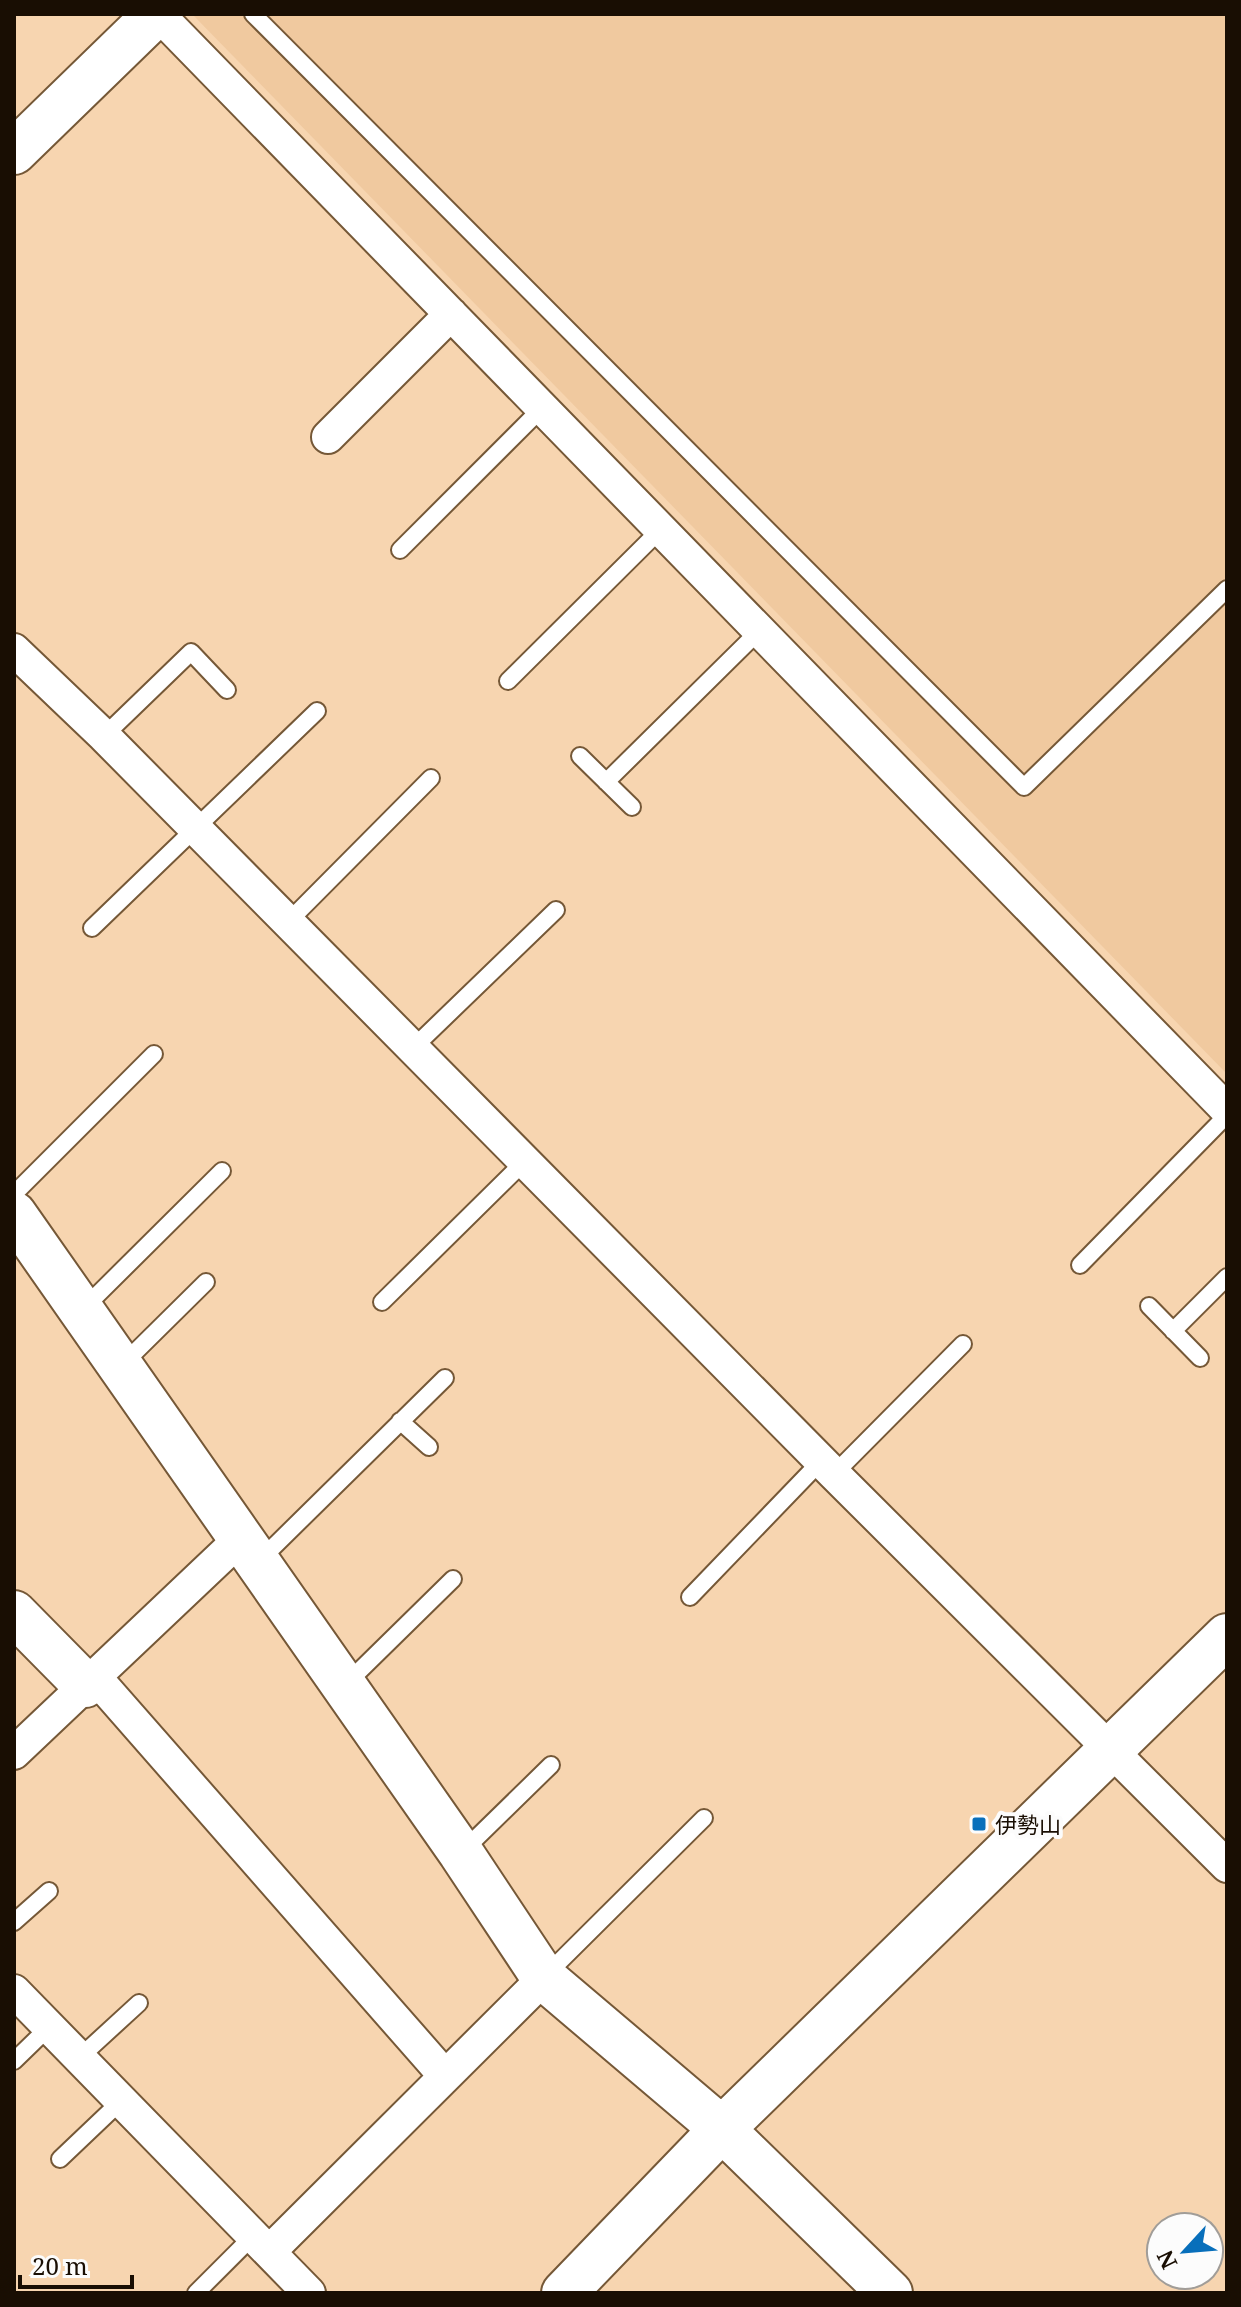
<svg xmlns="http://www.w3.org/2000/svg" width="1241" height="2307" viewBox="0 0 1241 2307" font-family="'Noto Serif','Noto Sans JP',serif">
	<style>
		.built { fill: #f0c99f }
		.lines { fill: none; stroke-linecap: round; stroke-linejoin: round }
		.lane-casing { stroke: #755837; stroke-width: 20 }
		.street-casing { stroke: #755837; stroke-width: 36 }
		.secondary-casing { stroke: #755837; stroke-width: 48 }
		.lane { stroke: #fff; stroke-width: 16 }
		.street { stroke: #fff; stroke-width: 32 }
		.secondary { stroke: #fff; stroke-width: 44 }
		.poi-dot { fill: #086fbb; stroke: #fcfcfc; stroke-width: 3 }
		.labels { text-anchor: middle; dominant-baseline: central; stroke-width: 8; stroke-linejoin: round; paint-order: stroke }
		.poi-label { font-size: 22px; fill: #190e03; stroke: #fcfcfc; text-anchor: start }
	</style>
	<rect width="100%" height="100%" fill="#f7d5b0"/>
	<!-- built -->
	<path class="built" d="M 192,14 L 1227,14 L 1227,1074 Z"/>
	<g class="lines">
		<defs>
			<path id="lane" d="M 253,14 L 1024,787 L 1227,589
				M 400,550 L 542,408
				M 508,681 L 661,529
				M 104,736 L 191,652 L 227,690
				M 580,756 L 632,807
				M 606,782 L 759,631
				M 288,922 L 431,778
				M 92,928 L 317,711
				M 412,1049 L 556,910
				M 14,1194 L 154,1054
				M 1080,1265 L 1227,1115
				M 382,1302 L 525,1161
				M 1149,1306 L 1200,1358
				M 84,1308 L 222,1171
				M 1173,1331 L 1227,1277
				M 122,1365 L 206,1282
				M 400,1421 L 429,1447
				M 834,1474 L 963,1344
				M 258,1562 L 445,1378
				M 690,1597 L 821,1461
				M 346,1684 L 453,1579
				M 463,1851 L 551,1765
				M 14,1922 L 49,1891
				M 545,1976 L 704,1818
				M 79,2058 L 139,2003
				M 14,2061 L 49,2027
				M 60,2159 L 121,2101
				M 196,2293 L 253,2236"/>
			<path id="street" d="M 158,14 L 1227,1110
				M 328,437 L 451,314
				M 14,650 L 104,736 L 834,1474 L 1227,1866
				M 95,1677 L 445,2076
				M 14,1753 L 240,1539
				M 14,1991 L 309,2293
				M 269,2252 L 544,1978"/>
			<path id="secondary" d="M 14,152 L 156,14
				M 14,1214 L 461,1853 L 544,1978 L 722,2129 L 890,2293
				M 14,1613 L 85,1685
				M 564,2293 L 722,2129 L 1227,1636"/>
		</defs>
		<!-- lane casing -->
		<use href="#lane" class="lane-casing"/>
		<!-- street casing -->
		<use href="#street" class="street-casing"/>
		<!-- secondary casing -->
		<use href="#secondary" class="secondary-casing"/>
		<!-- lane -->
		<use href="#lane" class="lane"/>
		<!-- street -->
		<use href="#street" class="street"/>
		<!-- secondary -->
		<use href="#secondary" class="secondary"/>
	</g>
	<!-- markers -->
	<rect class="poi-dot" x="971" y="1816" width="16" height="16" rx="4"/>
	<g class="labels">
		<!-- poi labels -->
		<g class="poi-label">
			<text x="995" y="1824">伊勢山</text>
		</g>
	</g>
	<!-- border -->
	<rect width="1241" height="2307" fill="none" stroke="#190e03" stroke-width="32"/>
	<!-- north arrow -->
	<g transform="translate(1185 2251) rotate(244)"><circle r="38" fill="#fcfcfc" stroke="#a19d98" stroke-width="2"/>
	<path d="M0-6L14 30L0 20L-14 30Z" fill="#086fbb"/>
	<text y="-12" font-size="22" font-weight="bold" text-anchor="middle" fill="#190e03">N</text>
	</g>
	<!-- scale -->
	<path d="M20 2275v12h112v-12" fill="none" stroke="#190e03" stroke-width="4"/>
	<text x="32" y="2275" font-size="24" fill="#190e03" stroke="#fcfcfc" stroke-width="6" paint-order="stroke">20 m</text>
</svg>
